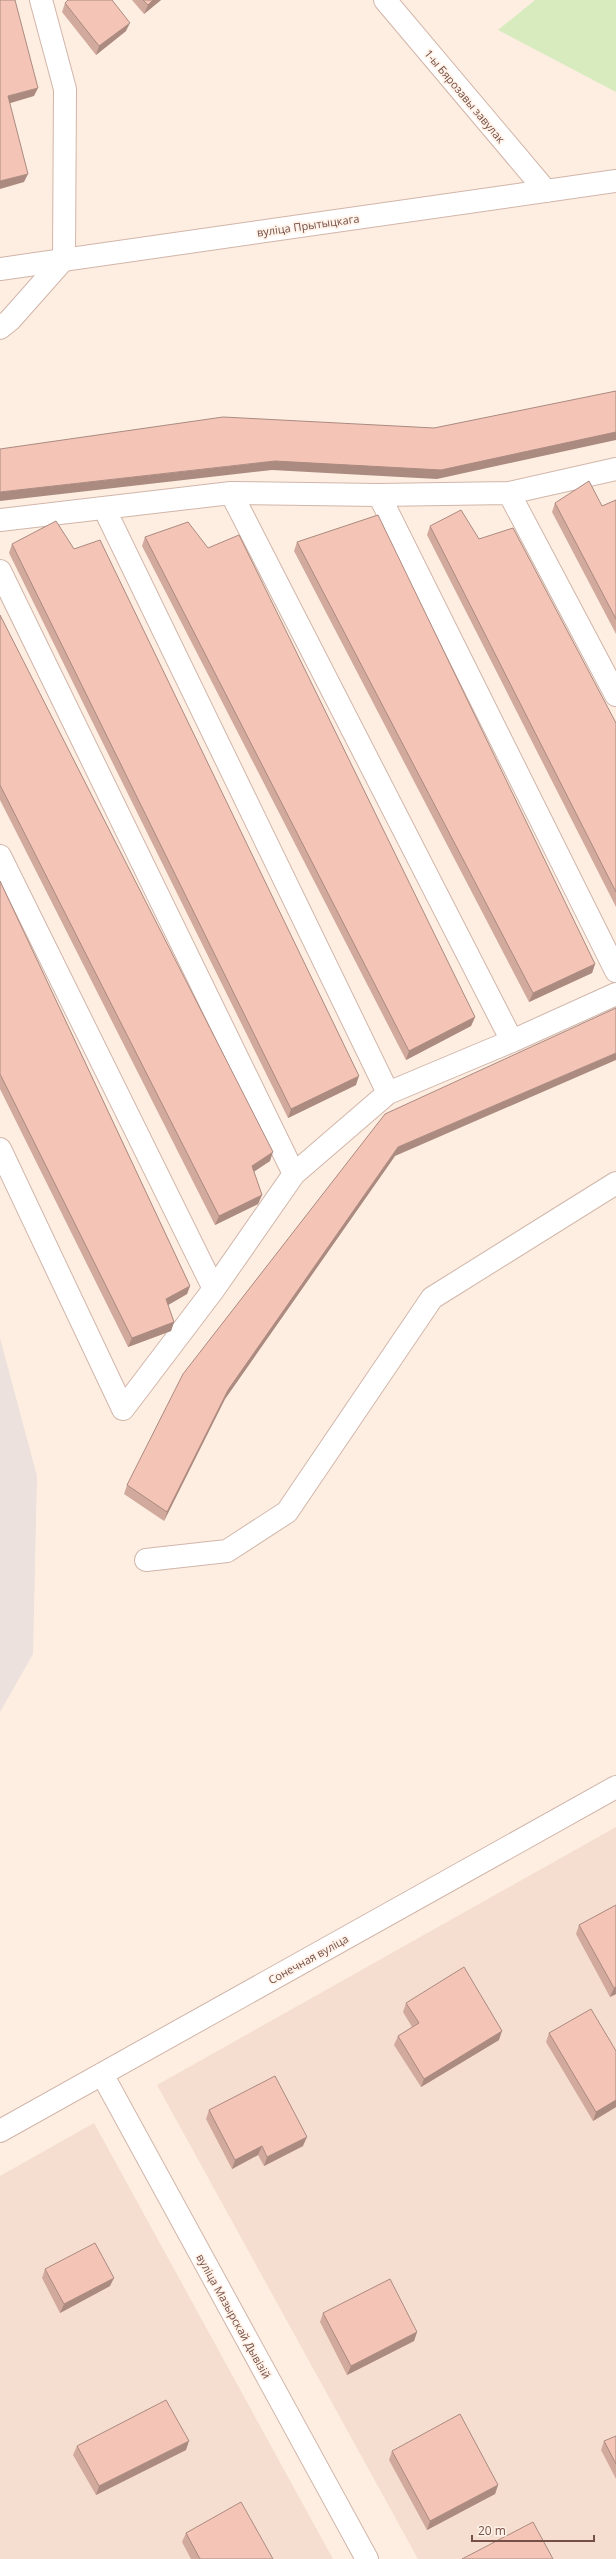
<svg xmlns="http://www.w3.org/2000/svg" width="616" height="2559" viewBox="0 0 616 2559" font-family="'Open Sans',sans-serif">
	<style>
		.residential { fill: #f5decf }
		.industrial { fill: #ece1dc }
		.green { fill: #d8ebbf }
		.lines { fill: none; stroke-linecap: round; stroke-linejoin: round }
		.service-casing { stroke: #d1b5aa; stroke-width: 24 }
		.minor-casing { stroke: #d1b5aa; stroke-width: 24 }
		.tertiary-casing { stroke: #d1b5aa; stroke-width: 24 }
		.service { stroke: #fff; stroke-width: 22 }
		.minor { stroke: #fff; stroke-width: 22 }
		.tertiary { stroke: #fff; stroke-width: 22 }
		.wall { fill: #d2a99d }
		.shaded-wall { fill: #ab8a80 }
		.building { fill: #f4c5b7; stroke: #ab8a80 }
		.labels { text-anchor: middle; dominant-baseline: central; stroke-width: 3.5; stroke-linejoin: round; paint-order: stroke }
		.street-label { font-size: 11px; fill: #765047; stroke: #fff2e8 }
	</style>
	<rect width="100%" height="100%" fill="#fdeee1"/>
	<!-- residential -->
	<path class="residential" d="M 616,1827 L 616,2559 L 418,2559 L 157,2085 Z
		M 94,2123 L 333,2559 L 0,2559 L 0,2176 Z"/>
	<!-- industrial -->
	<path class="industrial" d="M 0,1338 L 37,1476 L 33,1654 L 0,1712 Z"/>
	<!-- green -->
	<path class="green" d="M 535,0 L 616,0 L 616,92 L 498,30 Z"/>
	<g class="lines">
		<defs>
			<path id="service" d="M 0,328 L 10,320 L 64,259 L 65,89 L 41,0
				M 231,493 L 512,1041
				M 509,493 L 616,695
				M 379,495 L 616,971
				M 104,508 L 388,1093
				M 0,520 L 231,493 L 379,495 L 509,493 L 616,469
				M 0,571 L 294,1174
				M 0,856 L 214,1289
				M 0,1149 L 123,1409 L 214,1289 L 294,1174 L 388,1093 L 512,1041 L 616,994
				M 146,1560 L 227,1551 L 287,1512 L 432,1298 L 616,1183"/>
			<path id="minor" d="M 385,0 L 546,191
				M 102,2074 L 367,2559
				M 0,2131 L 616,1787"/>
			<path id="tertiary" d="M 0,269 L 616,181"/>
		</defs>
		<!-- service casing -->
		<use href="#service" class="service-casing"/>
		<!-- minor casing -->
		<use href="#minor" class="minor-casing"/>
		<!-- tertiary casing -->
		<use href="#tertiary" class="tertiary-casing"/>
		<!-- service -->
		<use href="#service" class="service"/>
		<!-- minor -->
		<use href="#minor" class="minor"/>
		<!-- tertiary -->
		<use href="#tertiary" class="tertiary"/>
	</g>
	<!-- wall -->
	<path class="wall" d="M 132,0 L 161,0 L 144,14 Z
		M 65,3 L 126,31 L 96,55 L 62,12 Z
		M 616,500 L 616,634 L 552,512 L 555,503 L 602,506 Z
		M 430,526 L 479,539 L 616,723 L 616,907 L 427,535 Z
		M 145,537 L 208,548 L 475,1017 L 471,1026 L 406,1060 L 142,546 Z
		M 297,542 L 595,964 L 592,973 L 529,1002 L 294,551 Z
		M 12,544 L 356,1085 L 288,1118 L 9,553 Z
		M 0,615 L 270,1161 L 254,1171 L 262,1195 L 258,1204 L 215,1225 L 0,800 Z
		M 0,881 L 190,1286 L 187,1294 L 168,1305 L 174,1322 L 171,1331 L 128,1347 L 0,1089 Z
		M 395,1156 L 225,1399 L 164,1521 L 124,1494 L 127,1485 Z
		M 616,1905 L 616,1994 L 610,1997 L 576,1934 L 579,1925 Z
		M 406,2003 L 499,2040 L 421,2087 L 394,2045 L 398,2036 L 412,2027 L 403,2012 Z
		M 549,2033 L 616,2051 L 616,2107 L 593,2121 L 546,2042 Z
		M 209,2110 L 303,2146 L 264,2166 L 258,2155 L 232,2169 L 206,2119 Z
		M 45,2269 L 110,2286 L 60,2313 L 42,2278 Z
		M 323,2313 L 417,2332 L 414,2341 L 347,2375 L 320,2322 Z
		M 616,2436 L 616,2479 L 601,2450 L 604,2441 Z
		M 77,2446 L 186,2450 L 96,2495 L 73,2455 Z
		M 392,2451 L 498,2485 L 495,2494 L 427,2530 L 389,2460 Z
		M 186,2533 L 273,2559 L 191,2559 L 182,2542 Z"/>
	<!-- shaded-wall -->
	<path class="shaded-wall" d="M 153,0 L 161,0 L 144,14 L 148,5 Z
		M 130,23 L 126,31 L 96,55 L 99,46 Z
		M 38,88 L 34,96 L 4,105 L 8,96 Z
		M 28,174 L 24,182 L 0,189 L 0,181 Z
		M 616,432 L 616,440 L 437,479 L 272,470 L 0,501 L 0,492 L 275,461 Z
		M 595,964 L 592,973 L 529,1002 L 533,993 Z
		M 475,1017 L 471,1026 L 406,1060 L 409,1051 Z
		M 616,1053 L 616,1060 L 395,1156 L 225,1399 L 164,1521 L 167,1512 L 228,1390 L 398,1147 Z
		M 359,1076 L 356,1085 L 288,1118 L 291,1109 Z
		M 273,1152 L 270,1161 L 249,1175 L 252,1166 Z
		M 262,1195 L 258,1204 L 215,1225 L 219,1216 Z
		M 190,1286 L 187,1294 L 163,1308 L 166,1299 Z
		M 174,1322 L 171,1331 L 128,1347 L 132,1338 Z
		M 616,1987 L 616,1994 L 610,1997 L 614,1988 Z
		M 502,2031 L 499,2040 L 421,2087 L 424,2079 Z
		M 616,2100 L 616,2107 L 593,2121 L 596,2112 Z
		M 307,2137 L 303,2146 L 264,2166 L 267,2157 Z
		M 262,2146 L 258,2155 L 232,2169 L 235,2160 Z
		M 114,2278 L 110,2286 L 60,2313 L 64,2304 Z
		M 417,2332 L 414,2341 L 347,2375 L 351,2366 Z
		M 189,2441 L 186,2450 L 96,2495 L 99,2486 Z
		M 498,2485 L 495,2494 L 427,2530 L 430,2521 Z"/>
	<!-- building -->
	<path class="building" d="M 0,0 L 15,0 L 38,88 L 8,96 L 28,174 L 0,181 Z
		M 68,0 L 112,0 L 130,23 L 99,46 L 65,3 Z
		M 143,0 L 153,0 L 148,5 Z
		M 616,391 L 616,432 L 441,470 L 275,461 L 0,492 L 0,449 L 223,417 L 434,428 Z
		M 589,481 L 602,506 L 616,500 L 616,619 L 555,503 Z
		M 461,510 L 479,539 L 513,528 L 616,723 L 616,892 L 430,526 Z
		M 378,515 L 595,964 L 533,993 L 297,542 Z
		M 56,521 L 74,549 L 100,540 L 359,1076 L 291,1109 L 12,544 Z
		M 188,522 L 208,548 L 239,535 L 475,1017 L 409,1051 L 145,537 Z
		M 0,615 L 273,1152 L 252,1166 L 262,1195 L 219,1216 L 0,785 Z
		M 0,881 L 190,1286 L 166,1299 L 174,1322 L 132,1338 L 0,1074 Z
		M 616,1008 L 616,1053 L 398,1147 L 228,1390 L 167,1512 L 127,1485 L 183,1374 L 385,1114 Z
		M 616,1905 L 616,1987 L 614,1988 L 579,1925 Z
		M 464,1967 L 502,2031 L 424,2079 L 398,2036 L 419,2023 L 406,2003 Z
		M 591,2009 L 616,2051 L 616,2100 L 596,2112 L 549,2033 Z
		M 275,2076 L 307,2137 L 267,2157 L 262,2146 L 235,2160 L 209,2110 Z
		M 95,2243 L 114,2278 L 64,2304 L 45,2269 Z
		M 390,2279 L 417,2332 L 351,2366 L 323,2313 Z
		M 166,2400 L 189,2441 L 99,2486 L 77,2446 Z
		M 460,2414 L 498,2485 L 430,2521 L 392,2451 Z
		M 616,2436 L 616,2464 L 604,2441 Z
		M 241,2502 L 273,2559 L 200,2559 L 186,2533 Z
		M 533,2522 L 553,2559 L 462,2559 Z"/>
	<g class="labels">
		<!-- street labels -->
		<g class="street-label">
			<text transform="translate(465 96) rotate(50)">1-ы Бярозавы завулак</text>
			<text transform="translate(308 225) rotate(-8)">вуліца Прытыцкага</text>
			<text transform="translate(308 1959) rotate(-29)">Сонечная вуліца</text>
			<text transform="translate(234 2316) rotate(61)">вуліца Мазырскай Дывізій</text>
		</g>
	</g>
	<!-- scale -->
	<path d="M472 2535v6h122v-6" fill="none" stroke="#765047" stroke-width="2"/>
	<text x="478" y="2535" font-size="12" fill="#765047" stroke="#fff2e8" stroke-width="3" paint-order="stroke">20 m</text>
</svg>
